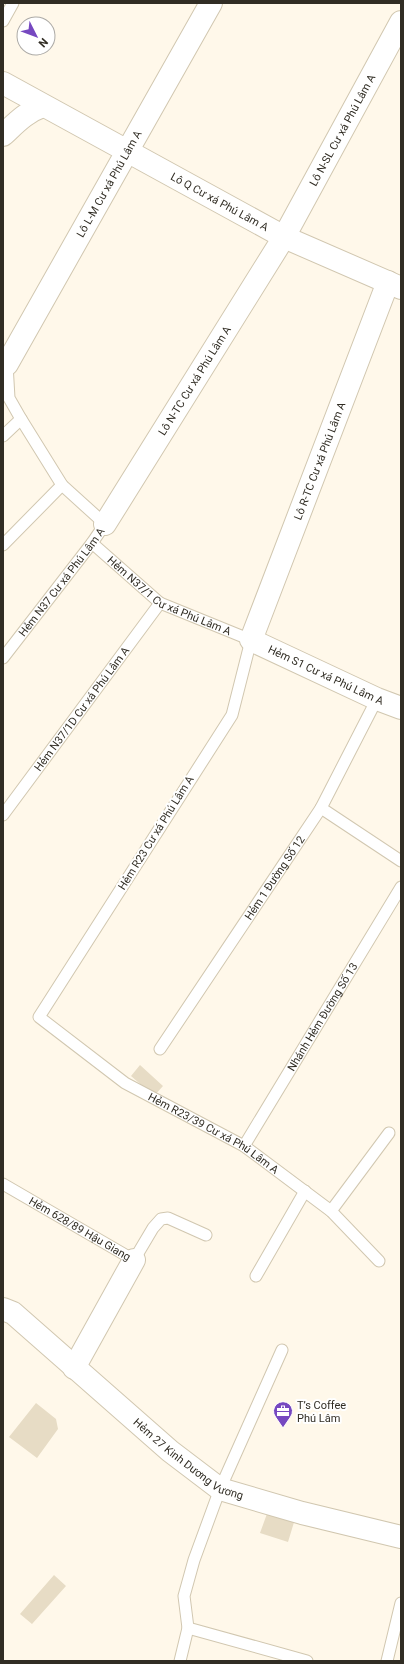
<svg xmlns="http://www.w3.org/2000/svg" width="404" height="1664" viewBox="0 0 404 1664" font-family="Roboto,sans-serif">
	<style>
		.building { fill: #e7dcc5 }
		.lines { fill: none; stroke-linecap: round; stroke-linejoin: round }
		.lane-casing { stroke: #d1c7b0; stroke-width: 13 }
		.street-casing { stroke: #d1c7b0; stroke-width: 24 }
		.lane { stroke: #fff; stroke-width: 11 }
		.street { stroke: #fff; stroke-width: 22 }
		.labels { text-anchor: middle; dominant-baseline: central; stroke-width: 4; stroke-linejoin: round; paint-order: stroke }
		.street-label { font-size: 11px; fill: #312d24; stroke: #fff }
		.poi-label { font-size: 11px; fill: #312d24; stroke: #fff; text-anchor: start }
	</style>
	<rect width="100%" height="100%" fill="#fff8ea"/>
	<!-- building -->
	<path class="building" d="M 140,1065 L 163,1086 L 154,1096 L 131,1076 Z
		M 36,1403 L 56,1419 L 58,1429 L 37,1458 L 9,1437 Z
		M 268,1511 L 295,1519 L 288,1542 L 260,1533 Z
		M 54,1575 L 66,1586 L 32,1624 L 20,1614 Z"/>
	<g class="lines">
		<defs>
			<g id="lane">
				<path d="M 3,21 L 13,3"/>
				<path d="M 3,436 L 21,419"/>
				<path id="s1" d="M 92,543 L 160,603 L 251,640 L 232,715 L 39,1017 L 125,1083 L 244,1146 L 331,1211 L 379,1261"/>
				<path d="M 3,545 L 62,485"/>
				<path id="s2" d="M 3,658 L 92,543 L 105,524 L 62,485 L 21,419 L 9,398 L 7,364 L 5,362"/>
				<path d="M 321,808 L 401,861"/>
				<path id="s3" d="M 3,815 L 160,603"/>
				<path id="s4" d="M 160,1049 L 321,808 L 377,699"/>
				<path id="s5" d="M 244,1146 L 401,887"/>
				<path id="s6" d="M 3,1184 L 134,1260 L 153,1228 L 161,1219 L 168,1218 L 206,1235"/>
				<path d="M 331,1211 L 389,1133"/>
				<path d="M 256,1276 L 305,1191"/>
				<path d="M 188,1628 L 307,1661"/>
				<path d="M 180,1661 L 188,1628 L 184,1596 L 194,1560 L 220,1489 L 282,1350"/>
				<path d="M 387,1661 L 401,1603"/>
			</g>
			<g id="street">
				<path id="s7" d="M 3,83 L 284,237 L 401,288"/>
				<path d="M 3,135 C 16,123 26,112 43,106"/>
				<path id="s8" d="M 388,282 L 251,640 L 377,699 L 401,708"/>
				<path id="s9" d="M 7,364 L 211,3"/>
				<path id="s10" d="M 105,524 L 284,237 L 401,22"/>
				<path id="s11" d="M 3,1309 L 13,1313 L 170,1451 L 220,1489 L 302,1513 L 401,1537"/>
				<path d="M 74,1368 L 134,1260"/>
			</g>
		</defs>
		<!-- lane casing -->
		<use href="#lane" class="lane-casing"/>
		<!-- street casing -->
		<use href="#street" class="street-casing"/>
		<!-- lane -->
		<use href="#lane" class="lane"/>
		<!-- street -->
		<use href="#street" class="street"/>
	</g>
	<!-- icons -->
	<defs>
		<symbol id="office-pin" viewBox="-11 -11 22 30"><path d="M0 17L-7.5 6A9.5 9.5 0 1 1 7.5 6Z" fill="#7648c0" stroke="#fff"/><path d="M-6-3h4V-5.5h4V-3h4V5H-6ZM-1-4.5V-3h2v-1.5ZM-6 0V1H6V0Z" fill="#fff"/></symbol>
	</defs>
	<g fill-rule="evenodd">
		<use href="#office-pin" x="272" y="1400" width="22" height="30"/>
	</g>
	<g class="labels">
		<!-- street labels -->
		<g class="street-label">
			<text stroke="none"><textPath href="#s10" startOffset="460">Lô N-SL Cư xá Phú Lâm A</textPath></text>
			<text stroke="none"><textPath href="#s9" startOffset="207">Lô L-M Cư xá Phú Lâm A</textPath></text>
			<text stroke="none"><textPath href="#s7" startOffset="247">Lô Q Cư xá Phú Lâm A</textPath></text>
			<text stroke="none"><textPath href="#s10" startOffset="169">Lô N-TC Cư xá Phú Lâm A</textPath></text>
			<text transform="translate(320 461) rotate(-69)">Lô R-TC Cư xá Phú Lâm A</text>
			<text stroke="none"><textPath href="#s2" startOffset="96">Hẻm N37 Cư xá Phú Lâm A</textPath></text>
			<text stroke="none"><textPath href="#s1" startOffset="95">Hẻm N37/1 Cư xá Phú Lâm A</textPath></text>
			<text stroke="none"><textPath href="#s8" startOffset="466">Hẻm S1 Cư xá Phú Lâm A</textPath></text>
			<text stroke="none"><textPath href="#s3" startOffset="132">Hẻm N37/1D Cư xá Phú Lâm A</textPath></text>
			<text transform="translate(156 833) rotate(-58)">Hẻm R23 Cư xá Phú Lâm A</text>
			<text stroke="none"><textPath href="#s4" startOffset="206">Hẻm 1 Đường Số 12</textPath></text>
			<text stroke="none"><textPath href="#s5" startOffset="151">Nhánh Hẻm Đường Số 13</textPath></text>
			<text stroke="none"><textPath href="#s1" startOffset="835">Hẻm R23/39 Cư xá Phú Lâm A</textPath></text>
			<text stroke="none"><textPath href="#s6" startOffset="89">Hẻm 628/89 Hậu Giang</textPath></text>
			<text stroke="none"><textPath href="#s11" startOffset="240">Hẻm 27 Kinh Dương Vương</textPath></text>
		</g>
		<!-- poi labels -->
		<g class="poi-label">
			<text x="297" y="1405">T’s Coffee<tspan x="297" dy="13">Phú Lâm</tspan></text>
		</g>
	</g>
	<!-- border -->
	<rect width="404" height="1664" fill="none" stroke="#312d24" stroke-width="8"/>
	<!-- north arrow -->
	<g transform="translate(36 36) rotate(132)"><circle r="19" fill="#ffffff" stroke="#adaba7"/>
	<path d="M0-3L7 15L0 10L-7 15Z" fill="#7648c0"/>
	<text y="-6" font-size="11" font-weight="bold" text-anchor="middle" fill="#312d24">N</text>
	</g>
</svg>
